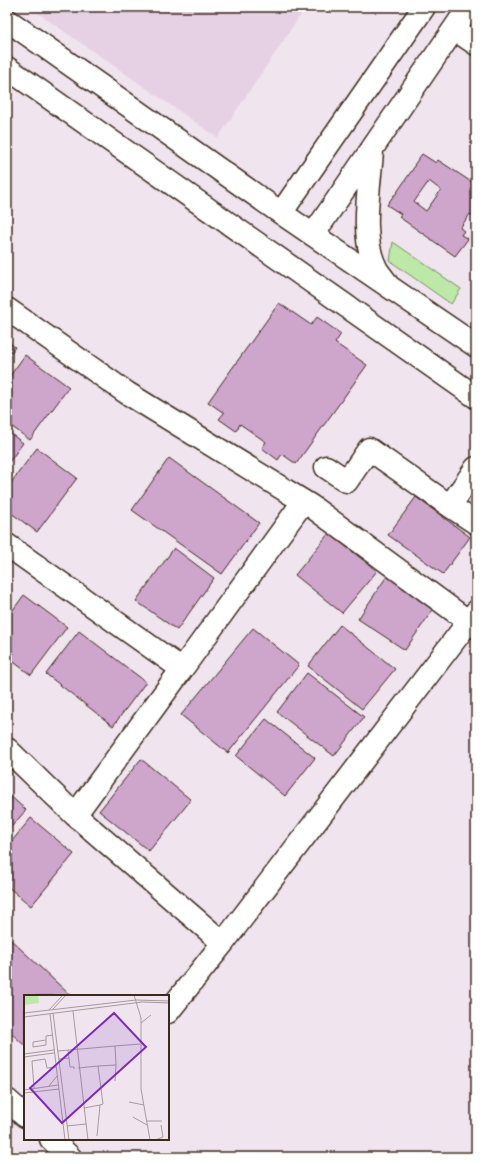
<svg xmlns="http://www.w3.org/2000/svg" width="483" height="1164" viewBox="0 0 483 1164" font-family="Pangolin,sans-serif">
	<style>
		.built { fill: #e6d1e4 }
		.green { fill: #bce9a6; stroke: #7c8a62 }
		.building { fill: #cea5cb; stroke: #3b2a1e; fill-rule: evenodd }
		.lines { fill: none; stroke-linecap: round; stroke-linejoin: round }
		.minor-casing { stroke: #3b2a1e; stroke-width: 25 }
		.minor { stroke: #fff; stroke-width: 22 }
		.inset-road { fill: none; stroke: #a89a9b; stroke-width: 1 }
		.view { fill: #7b2cbf; fill-opacity: 0.15; stroke: #7b2cbf; stroke-width: 2 }
		.inset-edge { fill: none; stroke: #3b2a1e; stroke-width: 2 }
	</style>
	<rect width="100%" height="100%" fill="#f0e4ef"/>
	<filter id="ink" filterUnits="userSpaceOnUse"><feTurbulence type="fractalNoise" baseFrequency=".025" numOctaves="2"/><feDisplacementMap in="SourceGraphic" scale="8" xChannelSelector="R" yChannelSelector="G"/><feConvolveMatrix kernelMatrix="1 2 1 2 8 2 1 2 1" color-interpolation-filters="sRGB"/></filter>
	<g filter="url(#ink)">
		<!-- built -->
		<path class="built" d="M 29,7 L 306,7 L 218,138 Z"/>
		<!-- green -->
		<path class="green" d="M 393,242 L 461,289 L 451,304 L 390,261 Z"/>
		<!-- building -->
		<path class="building" d="M 422,154 L 436,163 L 438,160 L 476,185 L 476,213 L 474,216 L 470,214 L 460,228 L 464,231 L 461,235 L 468,239 L 455,256 L 399,217 L 401,214 L 387,205 L 394,195 L 395,195 L 415,166 L 414,165 ZM 429,181 L 441,190 L 426,211 L 414,202 Z
			M 279,303 L 311,325 L 317,317 L 341,334 L 335,343 L 367,365 L 296,464 L 282,454 L 278,460 L 262,448 L 266,442 L 240,424 L 236,431 L 219,419 L 224,413 L 208,402 Z
			M 7,341 L 15,347 L 7,359 Z
			M 25,355 L 69,387 L 30,440 L 7,423 L 7,380 Z
			M 7,431 L 23,443 L 7,465 Z
			M 37,448 L 77,478 L 37,532 L 7,510 L 7,488 Z
			M 169,458 L 259,523 L 222,574 L 132,510 Z
			M 416,497 L 470,537 L 443,574 L 388,535 Z
			M 329,533 L 377,571 L 342,613 L 295,575 Z
			M 174,548 L 214,578 L 177,630 L 136,601 Z
			M 387,576 L 434,608 L 405,650 L 358,619 Z
			M 24,595 L 67,627 L 31,675 L 7,657 L 7,618 Z
			M 340,625 L 395,669 L 362,709 L 308,666 Z
			M 253,628 L 299,665 L 228,753 L 181,715 Z
			M 79,631 L 146,682 L 113,726 L 46,674 Z
			M 307,673 L 364,717 L 334,756 L 277,712 Z
			M 266,719 L 315,758 L 285,796 L 236,756 Z
			M 141,759 L 191,800 L 149,851 L 99,811 Z
			M 7,793 L 26,810 L 7,832 Z
			M 31,818 L 74,854 L 31,906 L 7,886 L 7,847 Z
			M 10,939 L 71,996 L 25,996 L 25,1046 L 7,1029 L 7,942 Z"/>
		<g class="lines">
			<defs>
				<path id="minor" d="M 7,20 L 281,213 L 476,346
					M 454,29 L 476,44
					M 7,68 L 476,397
					M 372,151 C 370,187 359,237 377,270 C 380,274 383,278 386,282
					M 281,213 L 424,7
					M 313,235 L 469,7
					M 7,309 L 127,393 L 311,506 L 476,627
					M 326,467 L 347,481 L 369,449 L 450,506
					M 476,468 L 450,506 L 476,523
					M 7,545 L 182,669 L 303,502
					M 182,669 L 75,815 L 223,943 L 476,612
					M 7,749 L 75,815
					M 168,1012 L 223,943
					M 7,1100 L 25,1116
					M 51,1139 L 70,1157"/>
			</defs>
			<!-- minor casing -->
			<use href="#minor" class="minor-casing"/>
			<!-- minor -->
			<use href="#minor" class="minor"/>
		</g>
	</g>
	<!-- overview -->
	<g transform="translate(24 995)">
		<rect width="145" height="145" fill="#f0e4ef"/>
		<path d="M 0,0 L 14,0 L 15,8 L 0,10 Z" fill="#bce9a6"/>
		<path class="inset-road" d="M 110,0 L 117,23 L 117,94 L 126,145M 29,14 L 42,0M 25,15 L 39,0M 49,16 L 64,145M 0,18 L 112,5 L 145,6M 29,18 L 45,145M 26,19 L 41,145M 0,22 L 118,7 L 145,8M 117,28 L 127,20M 22,45 L 9,47 L 9,52 L 22,50 L 22,41 L 29,40M 91,51 L 116,49M 34,56 L 91,51 L 92,70 L 74,71M 0,59 L 30,55M 0,62 L 30,58M 45,63 L 46,72 L 50,72 L 50,74M 35,64 L 45,63 L 44,55M 54,73 L 74,71 L 79,109 L 76,110M 91,86 L 92,70M 25,91 L 33,81M 10,93 L 8,66 L 21,64 L 23,73 L 32,72M 0,95 L 34,90M 0,98 L 35,94M 105,107 L 120,110M 60,113 L 76,110 L 73,141M 109,122 L 123,130M 123,126 L 138,126M 43,131 L 62,129M 131,145 L 139,142 L 137,130"/>
		<path class="view" d="M 90,18 L 122,52 L 38,128 L 6,93 Z"/>
		<rect width="145" height="145" class="inset-edge"/>
	</g>
	<!-- margin -->
	<rect width="483" height="1164" fill="none" stroke="#fff" stroke-width="24"/>
	<rect x="12" y="12" width="459" height="1140" fill="none" stroke="#3b2a1e" stroke-width="1.5" filter="url(#ink)"/>
</svg>
